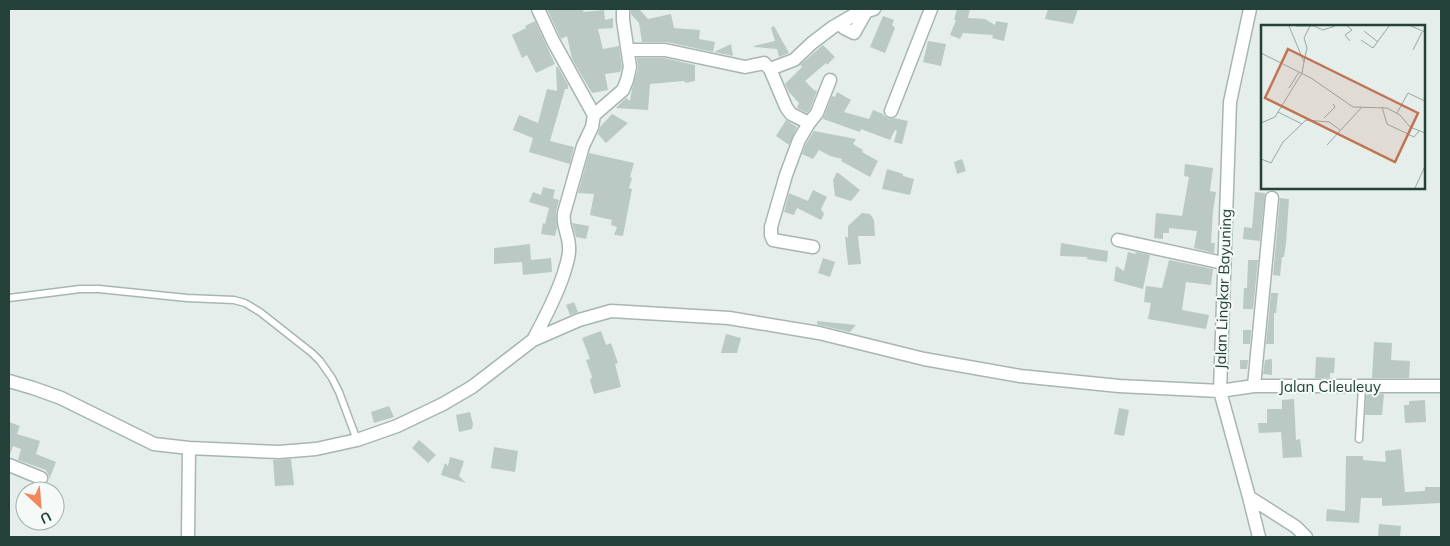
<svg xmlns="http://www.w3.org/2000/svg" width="1450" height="546" viewBox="0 0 1450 546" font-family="Mulish,sans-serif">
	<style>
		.building { fill: #bac9c3 }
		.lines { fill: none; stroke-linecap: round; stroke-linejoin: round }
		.lane-casing { stroke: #a7b6b1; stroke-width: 9 }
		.street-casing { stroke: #a7b6b1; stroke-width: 15 }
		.lane { stroke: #fff; stroke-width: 6 }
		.street { stroke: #fff; stroke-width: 12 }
		.labels { text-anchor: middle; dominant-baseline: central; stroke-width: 4; stroke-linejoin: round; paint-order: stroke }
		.street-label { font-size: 15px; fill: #234039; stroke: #f5faf8 }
		.inset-road { fill: none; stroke: #97a8a3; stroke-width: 1 }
		.view { fill: #c07454; fill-opacity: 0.15; stroke: #c07454; stroke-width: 2.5 }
		.inset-edge { fill: none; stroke: #234039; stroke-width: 2.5 }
	</style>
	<rect width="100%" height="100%" fill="#e5eeea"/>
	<!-- building -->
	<path class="building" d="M 547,9 L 584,9 L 583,12 L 604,10 L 605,20 L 613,18 L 613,28 L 598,29 L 603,49 L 619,46 L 622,67 L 620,72 L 605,74 L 608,90 L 592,93 L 572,59 L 567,36 L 561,39 Z
		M 631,9 L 639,9 L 648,19 L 671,14 L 674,28 L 700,30 L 699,39 L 715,42 L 713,52 L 667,42 L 641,42 L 642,42 L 639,23 L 631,14 Z
		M 957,9 L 970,9 L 968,18 L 985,19 L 995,25 L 996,21 L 1008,23 L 1004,41 L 992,38 L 993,35 L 963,33 L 960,39 L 950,35 L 956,20 L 954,20 Z
		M 1048,9 L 1078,9 L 1073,24 L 1045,19 Z
		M 883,16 L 894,20 L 892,25 L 895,28 L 885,53 L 870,47 Z
		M 535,21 L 555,64 L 536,73 L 527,55 L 522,58 L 512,35 L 526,28 L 525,26 Z
		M 774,26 L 789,53 L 779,57 L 777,49 L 754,47 L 754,46 L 775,41 L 771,28 Z
		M 928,41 L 946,44 L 941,66 L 923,62 Z
		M 731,44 L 733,56 L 714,52 Z
		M 823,45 L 835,57 L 827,65 L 826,63 L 805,81 L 814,90 L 817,91 L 810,109 L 807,113 L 797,108 L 799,103 L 789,92 L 785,84 L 802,67 L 800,65 Z
		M 637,58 L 664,58 L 695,65 L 695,81 L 686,83 L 684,81 L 650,84 L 648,110 L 616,108 L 626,98 L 630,101 L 632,89 L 638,69 Z
		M 556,67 L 558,67 L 568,85 L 568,89 L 565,89 L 550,141 L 574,147 L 570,164 L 529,152 L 533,138 L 513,130 L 519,115 L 538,123 L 547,89 L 557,91 Z
		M 837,92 L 851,100 L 844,112 L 869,119 L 873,110 L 883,114 L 883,115 L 889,119 L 894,118 L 908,121 L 902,144 L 894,142 L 897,131 L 895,130 L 890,140 L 861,129 L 860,132 L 823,119 L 832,96 L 835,97 Z
		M 612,114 L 628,123 L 606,143 L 598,134 L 600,127 Z
		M 786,120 L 797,127 L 789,145 L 776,136 Z
		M 814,131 L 856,139 L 853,144 L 863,150 L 862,152 L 878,161 L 870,177 L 841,161 L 842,159 L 830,156 L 819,150 L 813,159 L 802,154 L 806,144 Z
		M 589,153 L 634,163 L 630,177 L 632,178 L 629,188 L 632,189 L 623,236 L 614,235 L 617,227 L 611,225 L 612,220 L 590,215 L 594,194 L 578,193 Z
		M 962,159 L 966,171 L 957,174 L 954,162 Z
		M 1185,164 L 1213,168 L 1210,191 L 1216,192 L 1213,211 L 1211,243 L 1215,243 L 1214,253 L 1194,248 L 1197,231 L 1169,228 L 1169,233 L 1163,233 L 1163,239 L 1154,238 L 1156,213 L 1182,216 L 1189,177 L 1184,176 Z
		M 887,169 L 903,174 L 903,176 L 914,179 L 910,195 L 882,189 Z
		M 837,172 L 860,190 L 851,201 L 835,196 L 833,180 Z
		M 543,187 L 555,190 L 553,198 L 559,200 L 556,212 L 557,228 L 555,236 L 541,234 L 543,223 L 545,224 L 549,208 L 529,202 L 533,192 L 541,195 Z
		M 813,190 L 827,197 L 821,209 L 824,214 L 821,220 L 797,208 L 794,215 L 784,212 L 789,193 L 808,201 Z
		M 1255,192 L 1265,193 L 1260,241 L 1243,239 L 1244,227 L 1252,228 Z
		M 1280,198 L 1289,199 L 1286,243 L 1284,257 L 1282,257 L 1280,276 L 1273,275 Z
		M 862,213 L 870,214 L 874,220 L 875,236 L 858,236 L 861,264 L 848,265 L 845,236 L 848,238 L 848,226 Z
		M 572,223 L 589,226 L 586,239 L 576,237 Z
		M 1061,243 L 1108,251 L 1107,262 L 1086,259 L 1088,257 L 1060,256 Z
		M 530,244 L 531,260 L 551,258 L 552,272 L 523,275 L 522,262 L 494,264 L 494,248 Z
		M 1128,252 L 1135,254 L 1136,252 L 1150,255 L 1143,289 L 1114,281 L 1116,266 L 1124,271 Z
		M 823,258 L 835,262 L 830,277 L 818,273 Z
		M 1169,260 L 1213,269 L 1211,285 L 1186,282 L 1182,310 L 1209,315 L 1206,329 L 1148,319 L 1151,303 L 1144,302 L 1146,286 L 1162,288 Z
		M 1248,260 L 1258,260 L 1253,309 L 1243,309 L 1244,288 L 1247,288 Z
		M 1271,293 L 1278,293 L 1276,313 L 1274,313 L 1274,344 L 1266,344 Z
		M 574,302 L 578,312 L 570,315 L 566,305 Z
		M 817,321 L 856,325 L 850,332 L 819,325 L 817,324 Z
		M 1243,330 L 1251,330 L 1250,344 L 1243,344 Z
		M 601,331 L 606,345 L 611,343 L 618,363 L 615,364 L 621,387 L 594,394 L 590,380 L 592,377 L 586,360 L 590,359 L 582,338 Z
		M 726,334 L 741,338 L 737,353 L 721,353 Z
		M 1374,342 L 1392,343 L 1391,360 L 1410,361 L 1409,378 L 1372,378 Z
		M 1316,357 L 1335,358 L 1334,373 L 1330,373 L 1330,378 L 1315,378 Z
		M 1272,359 L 1272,375 L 1263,374 L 1265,360 Z
		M 1240,360 L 1248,360 L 1247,369 L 1240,369 Z
		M 1371,394 L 1384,394 L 1382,415 L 1365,415 L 1366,395 Z
		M 1294,399 L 1296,440 L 1300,439 L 1302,457 L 1283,458 L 1281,432 L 1259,433 L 1258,423 L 1267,423 L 1267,409 L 1282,409 L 1282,400 Z
		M 1425,400 L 1426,422 L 1405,423 L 1404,405 L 1409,405 L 1409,401 Z
		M 389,406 L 394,417 L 374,423 L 371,412 Z
		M 1119,408 L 1129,410 L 1124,436 L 1114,434 Z
		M 470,412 L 473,424 L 472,429 L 459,432 L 456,415 Z
		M 9,422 L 20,426 L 17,434 L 40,441 L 36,454 L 56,462 L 49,480 L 49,476 L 46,470 L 18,460 L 21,449 L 13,446 L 10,455 L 9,455 Z
		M 419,440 L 436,455 L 428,463 L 412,448 Z
		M 494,447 L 518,451 L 515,472 L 491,468 Z
		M 1401,449 L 1405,492 L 1425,491 L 1425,487 L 1441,487 L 1441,503 L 1382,506 L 1382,498 L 1361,498 L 1359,523 L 1326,521 L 1327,509 L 1345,511 L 1346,456 L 1363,456 L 1363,460 L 1386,462 L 1385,451 Z
		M 450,457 L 464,461 L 459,476 L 466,483 L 441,475 L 445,463 L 448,466 Z
		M 291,459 L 294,485 L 275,486 L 273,460 Z
		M 1379,524 L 1401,526 L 1400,537 L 1378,537 Z"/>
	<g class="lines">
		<defs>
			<path id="lane" d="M 9,298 L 80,289 L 99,289 L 187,298 L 234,300 L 245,303 L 260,312 L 312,353 L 320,361 L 332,378 L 339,392 L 357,440
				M 1359,439 L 1362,386"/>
			<path id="street" d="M 538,9 L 553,41 L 594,115
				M 1250,9 L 1230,102 L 1220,391 L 1249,497 L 1296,527 L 1306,537
				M 844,28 L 854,33 L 867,10
				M 628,50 L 665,50 L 745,67 L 764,63 L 770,69 L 786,107 L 791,114 L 809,123
				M 770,69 L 794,60 L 812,43 L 833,27 L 854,15 L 874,9
				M 891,111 L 931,9
				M 1118,240 L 1223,263
				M 813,247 L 773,240 L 771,235 L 771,227 L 786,175 L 799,140 L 809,123 L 817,113 L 830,80
				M 533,340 C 545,318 556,297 564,273 C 566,265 570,256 569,247 C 569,235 562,226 564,213 L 583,146 L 592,127 L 594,115 L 623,90 L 627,80 L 630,67 L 623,20 L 623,9
				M 9,381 L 33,388 L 61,398 L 154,444 L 189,448 L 279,452 L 316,449 L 357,440 L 397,426 L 443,404 L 472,387 L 533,340 L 579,320 L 611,311 L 729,318 L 819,333 L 924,359 L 1020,376 L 1119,386 L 1220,391 L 1254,386 L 1441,386
				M 1254,386 L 1272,198
				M 9,465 L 41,478
				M 1249,497 L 1259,537
				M 188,537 L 189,448"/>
		</defs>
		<!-- lane casing -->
		<use href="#lane" class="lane-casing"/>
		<!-- street casing -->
		<use href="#street" class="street-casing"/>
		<!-- lane -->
		<use href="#lane" class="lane"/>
		<!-- street -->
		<use href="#street" class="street"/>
	</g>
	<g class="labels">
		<!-- street labels -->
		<g class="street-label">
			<text transform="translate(1223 289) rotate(-88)">Jalan Lingkar Bayuning</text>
			<text x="1330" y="386">Jalan Cileuleuy</text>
		</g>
	</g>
	<!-- overview -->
	<g transform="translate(1261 25)">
		<rect width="164" height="164" fill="#e5eeea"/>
		<path class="inset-road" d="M 35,1 L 53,1 L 62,5 L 74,1M 86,1 L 91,5 L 84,10 L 89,16M 150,1 L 164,7M 103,6 L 117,17M 100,15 L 112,23 L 128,1M 152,25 L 161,7M 0,28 L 50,53 L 92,82 L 126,83 L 139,90 L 149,102 L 164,108M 43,37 L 46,23 L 43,13 L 49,1M 28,63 L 38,47M 121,82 L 126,99 L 153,112 L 158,106M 17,87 L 41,99M 136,88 L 147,68 L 164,76M 63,93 L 74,82 L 72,79M 0,98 L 14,92 L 41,48 L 43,37 L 28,1M 66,120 L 100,83M 0,134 L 10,138 L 22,117 L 45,95 L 68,97 L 79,105M 154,163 L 164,141"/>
		<path class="view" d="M 27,24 L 157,88 L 134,137 L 4,73 Z"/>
		<rect width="164" height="164" class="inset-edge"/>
	</g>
	<!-- border -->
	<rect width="1450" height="546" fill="none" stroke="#234039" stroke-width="20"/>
	<!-- north arrow -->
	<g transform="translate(40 506) rotate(154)"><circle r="24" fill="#f5faf8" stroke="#a1b0ac"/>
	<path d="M0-4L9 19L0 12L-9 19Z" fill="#f4865d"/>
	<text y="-8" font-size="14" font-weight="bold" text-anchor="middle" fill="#234039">U</text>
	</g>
</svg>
